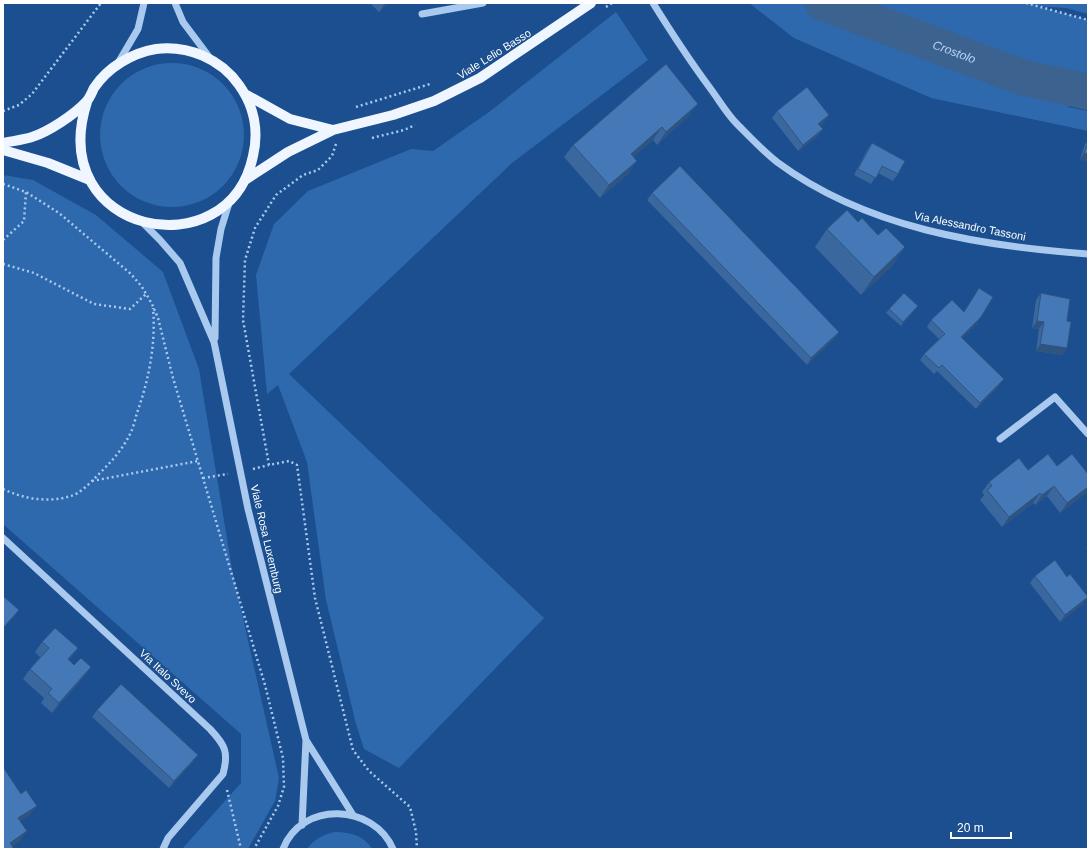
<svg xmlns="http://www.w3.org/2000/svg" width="1091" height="852" viewBox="0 0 1091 852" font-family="Helvetica,sans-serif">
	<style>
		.green { fill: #2e69ad }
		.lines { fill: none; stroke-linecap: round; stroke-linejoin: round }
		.river { stroke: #3c6290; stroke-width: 36 }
		.path { stroke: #a9c9ee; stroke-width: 2.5; stroke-dasharray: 2 3; stroke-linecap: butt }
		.minor { stroke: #a9c9ee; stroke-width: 7 }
		.major { stroke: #f0f6ff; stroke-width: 10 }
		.wall { fill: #3a679d }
		.shaded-wall { fill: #305480 }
		.building { fill: #4478b7; stroke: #305480 }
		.labels { text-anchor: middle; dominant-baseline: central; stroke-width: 3; stroke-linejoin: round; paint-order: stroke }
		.street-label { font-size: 11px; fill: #fff; stroke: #1b4f8f }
		.water-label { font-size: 12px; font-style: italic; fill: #b5d3f5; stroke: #1b4f8f }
	</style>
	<rect width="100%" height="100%" fill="#1b4f8f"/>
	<!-- green -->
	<path class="green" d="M 749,3 L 1088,3 L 1088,14 L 1066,8 L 1036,6 L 1088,20 L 1088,83 L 1073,80 L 1068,107 L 1088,111 L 1088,131 L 931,98 L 794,38 Z
		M 616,12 L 648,60 L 512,163 L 289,374 L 544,618 L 399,768 L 364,749 L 356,724 L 326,600 L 307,462 L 278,385 L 267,394 L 256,275 L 274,224 L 308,191 L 411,149 L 433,151 L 489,112 Z
		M100 135a72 72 0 1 1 144 0a72 72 0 1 1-144 0Z
		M 3,175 L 33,180 L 96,215 L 163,272 L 199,369 L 232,569 L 279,778 L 275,801 L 248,849 L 182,849 L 241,783 L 241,734 L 3,524 Z
		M 334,832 C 349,832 364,835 372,849 L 307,849 C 314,839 323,835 334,832 Z"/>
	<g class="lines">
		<!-- river -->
		<path class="river" id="s1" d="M 823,3 L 1021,77 L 1088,92"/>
		<!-- path -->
		<path class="path" d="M 1026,3 L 1088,20
			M 606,7 L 612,3
			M 356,107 L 430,84
			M 3,111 L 19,105 L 32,94 L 101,3
			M 372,138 L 404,130 L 415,125
			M 336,144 L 332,156 L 318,170 L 303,175 L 276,195 L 255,228 L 245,260 L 243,320 L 269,465 L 289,461 L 297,465 L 315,598 L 353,750 L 369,771 L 410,807 L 416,832 L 417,849
			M 3,184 L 26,192 L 59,213 L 131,274 L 142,287 L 152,304 L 158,318 L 173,378 L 265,685 L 283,758 L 284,787 L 278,806 L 254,849
			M 3,240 L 24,221 L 26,192
			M 3,264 L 34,273 L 94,304 L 130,309 L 146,294
			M 253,469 L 269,465
			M 203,478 L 228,474
			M 92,481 L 198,461
			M 3,489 C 24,499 48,503 71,496 C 79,494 89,484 95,478 C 108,465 121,452 129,436 C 133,429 135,420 137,413 C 149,379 156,344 153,308
			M 227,790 L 241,849"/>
		<!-- minor -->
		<path class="minor" d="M 175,3 L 183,22 L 210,58
			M 653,3 C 671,32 690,61 710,88 C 719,100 727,114 737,124 C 750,137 763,151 777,162 C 866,228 980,246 1088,254
			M 422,14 L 483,3
			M 118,63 L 138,29 L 144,3
			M 142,222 L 160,240 L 180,263 L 214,342 L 248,509 L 306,740 L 302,825
			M 215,338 L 216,258 L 221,229 L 230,200
			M 1000,439 L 1055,397 L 1088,434
			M 3,538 L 210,729 C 225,745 229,752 223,774 L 168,838 L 163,849
			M 306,740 L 353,815
			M 283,849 C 302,800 374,804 393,849"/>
		<!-- major -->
		<path class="major" d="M 245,94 L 290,119 L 333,130
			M 3,143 C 12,141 23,140 32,137 C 48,132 74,115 86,102 C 90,98 92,92 94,88 C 108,67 132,53 156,49 C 188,45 221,59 239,85 C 254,106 259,131 253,156 C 229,271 44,235 87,102
			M 3,150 L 48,163 L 90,180
			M 245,180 L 288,152 L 333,130 L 393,115 L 434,101 L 480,78 L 591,3"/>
	</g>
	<!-- wall -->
	<path class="wall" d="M 370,3 L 389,3 L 379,12 Z
		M 777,111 L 829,115 L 824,122 L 820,126 L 823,129 L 818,136 L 798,151 L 772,118 Z
		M 689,116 L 657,145 L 653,140 L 633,157 L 628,174 L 600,198 L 564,157 L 573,145 Z
		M 1088,141 L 1088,162 L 1080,159 L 1085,144 Z
		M 872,143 L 898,174 L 893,181 L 878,173 L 871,184 L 854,175 L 867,150 Z
		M 652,193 L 839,332 L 834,339 L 807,365 L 647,200 Z
		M 858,222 L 878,235 L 905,247 L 892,266 L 861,295 L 815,247 L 827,229 Z
		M 1041,293 L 1067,321 L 1063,355 L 1036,351 L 1039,329 L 1032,328 L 1036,300 Z
		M 889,309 L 916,309 L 901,326 L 886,313 Z
		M 963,312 L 977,324 L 962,338 L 999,386 L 976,409 L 937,371 L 934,374 L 920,360 L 924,354 L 939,339 L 927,327 L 931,320 Z
		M 1057,466 L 1087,492 L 1060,513 L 1047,496 L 1035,505 L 1033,503 L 1002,527 L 980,500 L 984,495 L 982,492 L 989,482 L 1028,470 Z
		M 1088,545 L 1088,550 L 1086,548 Z
		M 1035,576 L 1083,604 L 1060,622 L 1030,583 Z
		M 42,642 L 78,648 L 69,660 L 74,665 L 91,667 L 84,677 L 52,713 L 41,703 L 44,698 L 23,679 L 30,669 L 40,657 L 35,652 Z
		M 97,710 L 194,761 L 169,788 L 92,717 Z"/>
	<!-- shaded-wall -->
	<path class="shaded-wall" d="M 385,3 L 389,3 L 379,12 Z
		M 698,104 L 689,116 L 657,145 L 666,132 Z
		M 829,115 L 824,122 L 814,131 L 818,124 Z
		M 662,127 L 653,140 L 622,167 L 631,154 Z
		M 823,129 L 818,136 L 798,151 L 803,145 Z
		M 1084,153 L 1088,154 L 1088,162 L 1080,159 Z
		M 637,161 L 628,174 L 600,198 L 609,185 Z
		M 905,247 L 892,266 L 861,295 L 874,277 Z
		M 918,306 L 916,309 L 901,326 L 903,322 Z
		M 981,317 L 977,324 L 957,343 L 961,337 Z
		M 1037,321 L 1044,322 L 1039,329 L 1032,328 Z
		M 839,332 L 834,339 L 807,365 L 811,358 Z
		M 1040,344 L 1067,348 L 1063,355 L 1036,351 Z
		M 1004,379 L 999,386 L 976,409 L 980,403 Z
		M 1054,486 L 1047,496 L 1035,505 L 1042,495 Z
		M 1088,487 L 1088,491 L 1087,492 L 1060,513 L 1067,503 Z
		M 1040,493 L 1033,503 L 1002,527 L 1009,517 Z
		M 1088,597 L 1083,604 L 1060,622 L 1065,615 Z
		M 19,610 L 14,617 L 3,629 L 3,628 Z
		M 78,648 L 71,658 L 61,669 L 68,659 Z
		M 91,667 L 84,677 L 52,713 L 59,703 Z
		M 198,755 L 194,761 L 169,788 L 174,781 Z
		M 37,806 L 30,815 L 11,828 L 18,818 Z
		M 27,831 L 20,841 L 9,849 L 10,843 Z"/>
	<!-- building -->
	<path class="building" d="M 666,64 L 698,104 L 666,132 L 662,127 L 631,154 L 637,161 L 609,185 L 573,145 Z
		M 807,87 L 829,115 L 818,124 L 823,129 L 803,145 L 777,111 Z
		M 872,143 L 905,161 L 898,174 L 882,166 L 876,178 L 858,169 Z
		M 1088,143 L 1088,154 L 1084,153 Z
		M 680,166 L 839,332 L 811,358 L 652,193 Z
		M 847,210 L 858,222 L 862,218 L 878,235 L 886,228 L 905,247 L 874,277 L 827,229 Z
		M 979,288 L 993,297 L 981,317 L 961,337 L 1004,379 L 980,403 L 942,365 L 939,368 L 924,354 L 945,334 L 931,320 L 952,300 L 964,312 Z
		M 904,293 L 918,306 L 903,322 L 889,309 Z
		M 1041,293 L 1070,299 L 1067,321 L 1071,322 L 1067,348 L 1040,344 L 1044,322 L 1037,321 Z
		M 1048,454 L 1057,466 L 1072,454 L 1088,474 L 1088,487 L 1067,503 L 1054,486 L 1042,495 L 1040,493 L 1009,517 L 987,490 L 992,486 L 989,482 L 1019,458 L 1028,470 Z
		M 1055,560 L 1067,577 L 1070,574 L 1088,597 L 1065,615 L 1035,576 Z
		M 3,596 L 19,610 L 3,628 Z
		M 55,628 L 78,648 L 68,659 L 74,665 L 81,658 L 91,667 L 59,703 L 48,693 L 52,689 L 30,669 L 49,648 L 42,642 Z
		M 121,684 L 198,755 L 174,781 L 97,710 Z
		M 3,767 L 21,794 L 26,790 L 37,806 L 18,818 L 27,831 L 10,843 L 14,849 L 3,849 Z"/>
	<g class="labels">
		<!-- street labels -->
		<g class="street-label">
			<text transform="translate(494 54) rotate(-32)">Viale Lelio Basso</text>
			<text transform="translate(970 226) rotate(11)">Via Alessandro Tassoni</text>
			<text transform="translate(267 539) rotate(77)">Viale Rosa Luxemburg</text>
			<text transform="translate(168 676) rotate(43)">Via Italo Svevo</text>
		</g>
		<!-- water labels -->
		<g class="water-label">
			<text stroke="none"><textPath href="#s1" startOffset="140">Crostolo</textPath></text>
		</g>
	</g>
	<!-- border -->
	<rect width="1091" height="852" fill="none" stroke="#ffffff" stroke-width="8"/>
	<!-- scale -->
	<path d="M951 832v6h60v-6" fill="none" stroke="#ffffff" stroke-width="2"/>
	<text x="957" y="832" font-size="12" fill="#ffffff" stroke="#1b4f8f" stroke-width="3" paint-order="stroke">20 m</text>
</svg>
